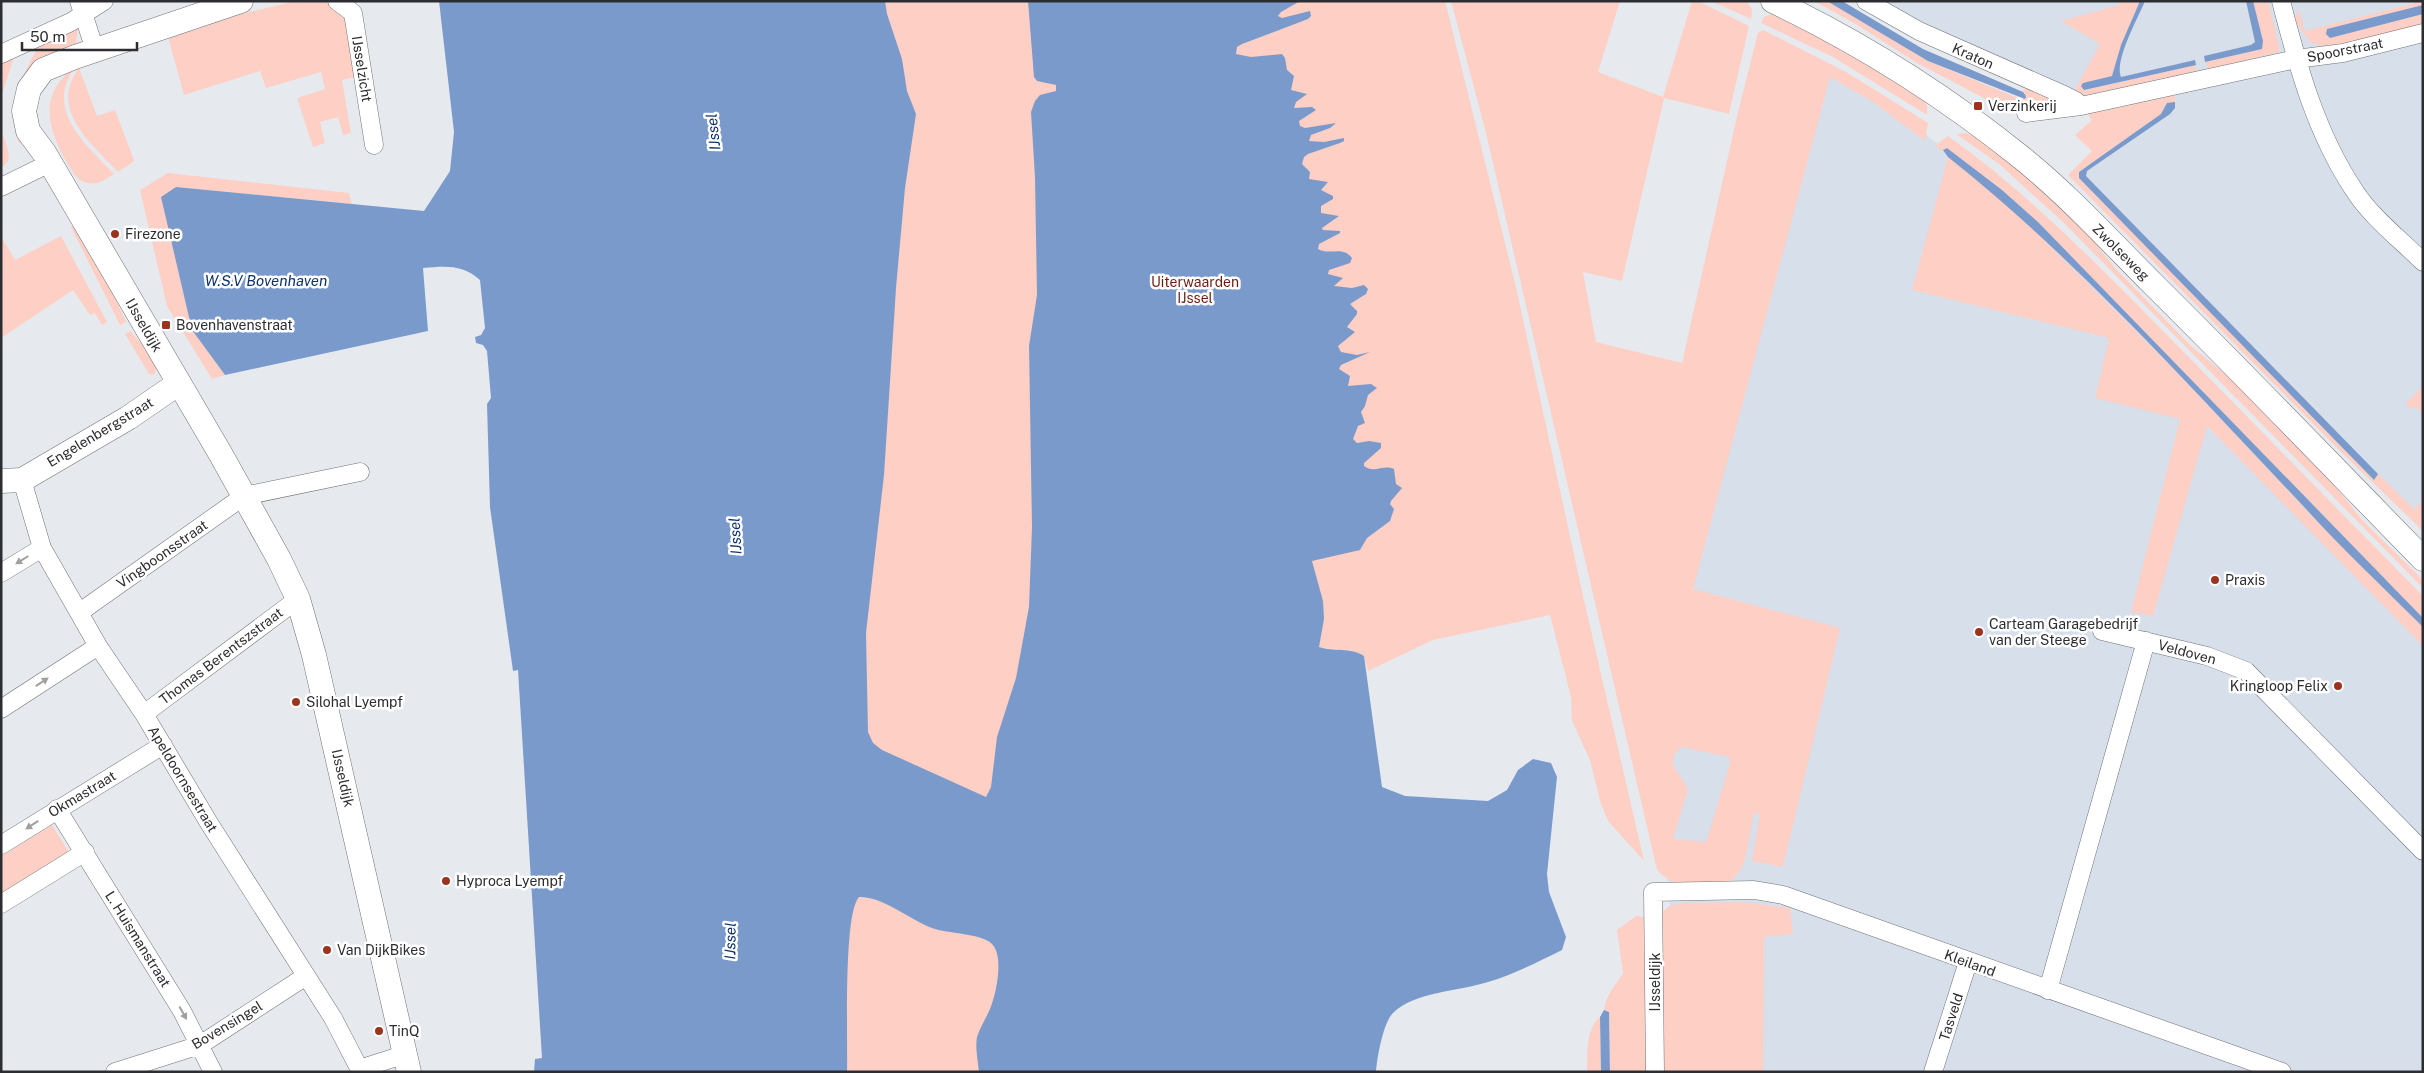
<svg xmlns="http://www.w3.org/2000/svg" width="2424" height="1073" viewBox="0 0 2424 1073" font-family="'Public Sans',sans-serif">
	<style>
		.built { fill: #d7dfeb }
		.green { fill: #fdcfc5; fill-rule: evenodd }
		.water { fill: #7b9acc }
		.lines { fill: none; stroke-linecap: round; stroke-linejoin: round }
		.street-casing { stroke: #6e7176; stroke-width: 19 }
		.secondary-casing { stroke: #6e7176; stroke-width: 25 }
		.street { stroke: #fff; stroke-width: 18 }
		.secondary { stroke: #fff; stroke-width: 24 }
		.oneway { fill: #a0a0a2 }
		.poi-dot { fill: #9c331e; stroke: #fff; stroke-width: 2 }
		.labels { text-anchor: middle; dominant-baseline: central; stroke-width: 5; stroke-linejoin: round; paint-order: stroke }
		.street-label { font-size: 14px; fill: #2c2d30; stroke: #fff }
		.poi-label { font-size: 14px; fill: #2c2d30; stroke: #fff; text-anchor: start }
		.park-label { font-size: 14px; fill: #6c1f10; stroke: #fff }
		.water-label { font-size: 15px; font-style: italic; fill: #0c326e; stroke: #fff }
	</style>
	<rect width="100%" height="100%" fill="#e6eaef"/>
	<!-- built -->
	<path class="built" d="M 1880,1 L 2423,1 L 2423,519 L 2314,416 L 2082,179 L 2083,172 L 2125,117 L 2119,89 L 2082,94 L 1968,46 Z
		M 1818,67 L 1884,101 L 2012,203 L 2423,622 L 2423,1072 L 1686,1072 L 1663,833 L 1661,686 Z"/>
	<!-- green -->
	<path class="green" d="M 296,1 L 325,1 L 348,17 L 358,76 L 342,80 L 351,133 L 343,135 L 338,117 L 320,122 L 325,143 L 313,147 L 297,98 L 325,89 L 321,72 L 266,88 L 260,71 L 184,95 L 168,37 L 243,11 L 245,13 Z
		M 836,1 L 1445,1 L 1516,287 L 1581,587 L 1644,861 L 1608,821 L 1600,801 L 1590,760 L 1572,721 L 1571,697 L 1550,615 L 1433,640 L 1368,671 L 1364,656 C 1351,647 1335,651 1319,647 L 1203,1072 L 841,1072 C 843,1043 845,912 858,897 L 866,898 Z
		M 1451,1 L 1620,1 L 1598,72 L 1663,97 L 1692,1 L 1698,1 L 1749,26 L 1729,114 L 1664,98 L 1622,281 L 1583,272 L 1596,342 L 1682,363 L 1737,116 L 1758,33 L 1763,30 L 1846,72 L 1928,123 L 1925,141 L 1873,102 L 1830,77 L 1693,589 L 1840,628 L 1783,867 L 1752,861 L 1760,814 L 1754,813 C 1747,838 1751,879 1718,886 C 1712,887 1705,885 1699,885 C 1679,885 1671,884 1657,870 L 1486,133 ZM 1681,747 L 1729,757 L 1730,763 L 1706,842 L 1673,839 L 1688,789 L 1673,765 L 1674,755 Z
		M 1711,1 L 1746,1 L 1752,9 L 1751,19 Z
		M 1814,1 L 1827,1 L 1839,7 L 1928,61 L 2023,100 L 2025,94 L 2021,92 L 2030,87 L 2057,99 L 2060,104 L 2003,114 L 1982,97 L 1917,63 L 1859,26 Z
		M 2119,1 L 2140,1 L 2121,45 L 2112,76 L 2083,83 L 2086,90 L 2196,65 L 2196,73 L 2087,97 L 2073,93 L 2100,44 L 2061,21 L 2119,5 Z
		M 2253,1 L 2268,1 L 2280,50 L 2279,52 L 2212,69 L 2208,68 L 2205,62 L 2262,49 L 2263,41 Z
		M 2423,1 L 2423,5 L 2327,29 L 2326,34 L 2330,37 L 2423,14 L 2423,25 L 2327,48 L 2310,42 L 2294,19 L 2299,10 L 2305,31 Z
		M 1772,14 L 1795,22 L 1922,97 L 1927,106 L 1927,115 L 1833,57 L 1761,23 L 1764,17 Z
		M 78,27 L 76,45 L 45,60 L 22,143 L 19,143 C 5,106 24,73 41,41 Z
		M 15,54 L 3,91 L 1,97 L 1,60 Z
		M 76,66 C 43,110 85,143 114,174 C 106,179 99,185 89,183 C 77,182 72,171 66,161 C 46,126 39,93 76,66 Z
		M 79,68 L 97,116 L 115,110 L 134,160 L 133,162 L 118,172 C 91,143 48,110 79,68 Z
		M 2175,95 L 2175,102 L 2166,104 L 2161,114 L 2079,172 L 2079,178 L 2373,479 L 2378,474 L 2414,509 L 2423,501 L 2423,531 L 2341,452 L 2068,175 L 2092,151 L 2075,135 L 2092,120 L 2086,112 L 2103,111 Z
		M 1,129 C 4,142 17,160 1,167 Z
		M 1966,133 L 1981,139 L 2003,156 L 2078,222 L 2116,269 L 2190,345 L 2243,389 L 2325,473 L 2362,520 L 2423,580 L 2423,588 L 2064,223 L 1999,164 L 1956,134 Z
		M 1948,136 C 2028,193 2094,261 2163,331 C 2250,419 2336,508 2423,596 L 2423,618 L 2038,222 L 2002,190 L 1947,148 L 1945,148 L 1944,152 L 1935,146 Z
		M 1948,157 L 1988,188 L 2033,229 L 2169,364 L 2307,511 L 2423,627 L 2423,646 L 2207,426 L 2153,616 L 2131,612 L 2180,419 L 2095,398 L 2109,338 L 1912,290 Z
		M 168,173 L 349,193 L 352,204 L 176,187 L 192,330 L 225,375 L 212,379 L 167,306 L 140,190 Z
		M 73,225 L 108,283 L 126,322 L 120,325 L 71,227 Z
		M 1,236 L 15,260 L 61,236 L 107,322 L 102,325 L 95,313 L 90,315 L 73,290 L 1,338 Z
		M 131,331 C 138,344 163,359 154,375 L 149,374 L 125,334 Z
		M 2423,386 L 2423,413 L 2416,407 L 2410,408 L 2405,404 Z
		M 52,825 L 70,854 L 1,897 L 1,856 Z
		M 1742,902 L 1790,908 L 1793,934 L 1764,937 L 1763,1072 L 1660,1072 L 1660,914 L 1669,906 L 1685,903 Z
		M 1636,916 L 1643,917 L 1650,923 L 1650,1072 L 1610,1072 L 1609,1012 L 1604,1010 C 1606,995 1615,985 1623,974 L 1617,930 Z
		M 1600,1017 L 1601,1072 L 1587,1072 C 1588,1052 1585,1030 1600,1017 Z"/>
	<!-- water -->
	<path class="water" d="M 439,1 L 885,1 L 887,14 L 902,59 L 907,91 L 916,114 L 905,188 L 896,288 L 884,475 L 866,633 L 868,732 L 873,743 L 882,750 L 986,797 L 991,787 L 997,737 L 1016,678 L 1029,607 L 1032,527 L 1029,346 L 1037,295 L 1035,177 L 1031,112 L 1035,101 L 1040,95 L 1056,91 L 1056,85 L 1037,81 L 1034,77 L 1028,1 L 1300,1 L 1281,12 L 1278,16 L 1282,18 L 1310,11 L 1311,16 L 1308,19 L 1242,44 L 1237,47 L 1236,54 L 1251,57 L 1282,54 L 1285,58 L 1287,70 L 1294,76 L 1291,90 L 1307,94 L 1296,102 L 1294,108 L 1312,107 L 1316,110 L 1299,121 L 1300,126 L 1305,128 L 1336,123 L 1330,128 L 1311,135 L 1309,141 L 1324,142 L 1344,138 L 1344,141 L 1340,143 L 1308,154 L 1304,157 L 1302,164 L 1310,172 L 1309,179 L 1328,182 L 1321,190 L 1333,196 L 1333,199 L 1321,206 L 1321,213 L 1339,216 L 1322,228 L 1323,230 L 1340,231 L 1340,233 L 1319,244 L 1318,249 C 1330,256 1342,245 1352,258 L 1350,263 L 1329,270 L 1328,274 L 1343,278 L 1334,286 L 1352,288 L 1364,285 L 1368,289 L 1366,294 L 1350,304 L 1357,311 L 1357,314 L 1347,327 L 1355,332 L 1338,346 L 1341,352 L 1357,355 L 1370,352 L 1341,365 L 1339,369 L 1350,376 L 1348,386 L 1371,384 L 1377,388 L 1368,395 L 1365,406 L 1361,412 L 1365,423 L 1358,426 L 1353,439 L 1357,443 L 1369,441 L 1381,443 L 1381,448 L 1364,463 L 1364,466 C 1374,474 1383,464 1394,469 L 1396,484 L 1402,488 L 1391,501 L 1390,504 L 1394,509 L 1390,521 L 1367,538 L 1360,550 L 1312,561 L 1323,601 L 1324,619 L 1319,647 C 1334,652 1351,647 1364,656 L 1382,787 L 1405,796 L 1488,801 L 1507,790 L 1518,770 L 1533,759 L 1551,763 L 1557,777 L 1547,874 L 1549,892 L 1566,937 L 1562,950 C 1538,962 1514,974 1488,982 C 1460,991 1414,992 1393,1013 C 1383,1023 1377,1058 1376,1072 L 979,1072 C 978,1062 975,1047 977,1037 C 980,1028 986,1018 990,1009 C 996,994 1005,955 991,943 C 979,933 948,934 932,928 C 908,919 885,897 859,897 C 843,914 848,1041 847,1072 L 534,1072 L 535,1059 L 542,1058 L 518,670 L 513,671 L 490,507 L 487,404 L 491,398 L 487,351 L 483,345 L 476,343 L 475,337 L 481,335 L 485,328 L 480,280 C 463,264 445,266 423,268 L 428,331 L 225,375 L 192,330 L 161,197 L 176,187 L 424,211 L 450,171 L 454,132 Z
		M 1827,1 L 1842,1 L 1923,49 L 2023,92 L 2026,96 L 2025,99 L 1928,61 Z
		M 2140,1 L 2145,1 C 2138,18 2114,61 2121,77 L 2195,60 L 2196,65 L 2084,90 L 2081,86 L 2083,83 L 2112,76 L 2121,45 Z
		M 2246,1 L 2253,1 L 2263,41 L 2262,49 L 2205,62 L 2204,56 L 2251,45 L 2255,42 Z
		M 2423,5 L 2423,14 L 2330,38 L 2326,34 L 2327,29 Z
		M 2175,102 L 2175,108 L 2170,114 L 2087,171 L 2086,176 L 2378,474 L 2374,480 L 2079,178 L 2079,172 L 2161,114 L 2167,103 Z
		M 1947,148 L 2002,190 L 2038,222 L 2423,618 L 2423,627 C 2384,588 2343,550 2306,509 C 2191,388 2079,261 1948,157 L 1943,150 Z
		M 1604,1010 L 1609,1012 L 1610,1072 L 1601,1072 L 1600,1017 Z"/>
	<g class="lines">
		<defs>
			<path id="street" d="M 79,1 L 95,50
				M 337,1 L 353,13 L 374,145
				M 1866,1 L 1919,31 L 2064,95 L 2076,101 L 2081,106
				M 2281,1 C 2298,67 2316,133 2354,190 C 2371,217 2400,239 2423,262
				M 1,54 L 71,22 L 104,1
				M 2026,113 L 2081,106 L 2296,59 L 2343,53 L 2423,33
				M 1,187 L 50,163
				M 22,480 L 42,548 L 98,646 L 144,714 L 209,823 L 333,1018 L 361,1072
				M 1,573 L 42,548
				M 80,612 L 244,496 L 360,472
				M 2102,631 L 2207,656 L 2246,671 L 2423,851
				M 1,709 L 98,646
				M 144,714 L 298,599
				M 57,809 L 182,1011 L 213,1072
				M 1,845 L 163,745
				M 1,904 L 85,852
				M 2048,990 L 2146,641
				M 359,1069 L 406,1054
				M 115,1072 L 200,1045 L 306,976
				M 1655,1072 L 1653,892 L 1754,890 L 1783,895 L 2282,1072
				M 1933,1072 L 1968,962"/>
			<path id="secondary" d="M 241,1 L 75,57 L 43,70 L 29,89 L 24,111 L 28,131 L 45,154 L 220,453 L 279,559 L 298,599 L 314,655 L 409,1072
				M 1773,1 C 1861,43 1945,96 2022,158 C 2069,196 2110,241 2153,284 C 2244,374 2333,467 2423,559
				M 1,481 L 22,480 L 128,418 L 179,383"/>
		</defs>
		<!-- street casing -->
		<use href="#street" class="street-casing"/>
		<!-- secondary casing -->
		<use href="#secondary" class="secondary-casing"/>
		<!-- street -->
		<use href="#street" class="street"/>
		<!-- secondary -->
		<use href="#secondary" class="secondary"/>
	</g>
	<!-- one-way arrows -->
	<defs><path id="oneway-solid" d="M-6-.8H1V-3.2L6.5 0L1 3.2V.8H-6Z" transform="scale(1.25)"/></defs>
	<g class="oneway">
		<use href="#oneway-solid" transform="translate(22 560) rotate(148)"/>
		<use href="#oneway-solid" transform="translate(42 682) rotate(-33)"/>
		<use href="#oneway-solid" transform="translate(32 825) rotate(147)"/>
		<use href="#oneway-solid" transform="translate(183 1013) rotate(61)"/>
	</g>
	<!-- markers -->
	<g class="poi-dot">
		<rect x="1973" y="101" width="10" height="10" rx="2.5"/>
		<circle cx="115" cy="234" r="5"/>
		<rect x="161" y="320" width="10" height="10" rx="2.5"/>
		<circle cx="2215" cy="580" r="5"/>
		<circle cx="1979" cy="632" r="5"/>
		<circle cx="2338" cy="686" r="5"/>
		<circle cx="296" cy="702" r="5"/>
		<circle cx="446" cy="881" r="5"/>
		<circle cx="327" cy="950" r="5"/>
		<circle cx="379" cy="1031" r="5"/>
	</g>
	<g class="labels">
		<!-- street labels -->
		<g class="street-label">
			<text transform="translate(2345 50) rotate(-11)">Spoorstraat</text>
			<text transform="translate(1973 56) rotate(24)">Kraton</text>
			<text transform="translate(362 69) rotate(81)">IJsselzicht</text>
			<text transform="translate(2121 252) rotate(45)">Zwolseweg</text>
			<text transform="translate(144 325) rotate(60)">IJsseldijk</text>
			<text transform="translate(100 432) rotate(-31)">Engelenbergstraat</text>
			<text transform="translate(162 554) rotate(-35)">Vingboonsstraat</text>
			<text transform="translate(2187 652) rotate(15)">Veldoven</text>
			<text transform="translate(221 656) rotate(-37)">Thomas Berentszstraat</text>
			<text transform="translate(343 778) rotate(77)">IJsseldijk</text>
			<text transform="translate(183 779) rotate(59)">Apeldoornsestraat</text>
			<text transform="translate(82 794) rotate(-31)">Okmastraat</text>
			<text transform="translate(138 939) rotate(58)">L. Huismanstraat</text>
			<text transform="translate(1970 963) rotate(20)">Kleiland</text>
			<text transform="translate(1655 982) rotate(-90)">IJsseldijk</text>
			<text transform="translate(1951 1017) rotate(-72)">Tasveld</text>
			<text transform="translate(227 1025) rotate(-31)">Bovensingel</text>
		</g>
		<!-- poi labels -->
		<g class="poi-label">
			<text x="1988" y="106">Verzinkerij</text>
			<text x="125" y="234">Firezone</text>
			<text x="176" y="325">Bovenhavenstraat</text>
			<text x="2225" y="580">Praxis</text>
			<text x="1989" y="624">Carteam Garagebedrijf<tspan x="1989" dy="16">van der Steege</tspan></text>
			<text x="2328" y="686" text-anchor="end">Kringloop Felix</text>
			<text x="306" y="702">Silohal Lyempf</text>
			<text x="456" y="881">Hyproca Lyempf</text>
			<text x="337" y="950">Van DijkBikes</text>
			<text x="389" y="1031">TinQ</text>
		</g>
		<!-- park labels -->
		<g class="park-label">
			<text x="1195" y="282">Uiterwaarden<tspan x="1195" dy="16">IJssel</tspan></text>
		</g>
		<!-- water labels -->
		<g class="water-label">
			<text transform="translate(713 132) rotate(-96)">IJssel</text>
			<text x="266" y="280">W.S.V Bovenhaven</text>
			<text transform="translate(735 536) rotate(-93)">IJssel</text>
			<text transform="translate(730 941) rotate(-89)">IJssel</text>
		</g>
	</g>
	<!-- border -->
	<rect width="2424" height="1073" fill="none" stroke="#2c2d30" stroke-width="5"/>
	<!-- scale -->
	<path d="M22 42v8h115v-8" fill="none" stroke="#2c2d30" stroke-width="2.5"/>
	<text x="30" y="42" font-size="15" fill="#2c2d30" stroke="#ffffff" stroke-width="4" paint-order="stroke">50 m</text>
</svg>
